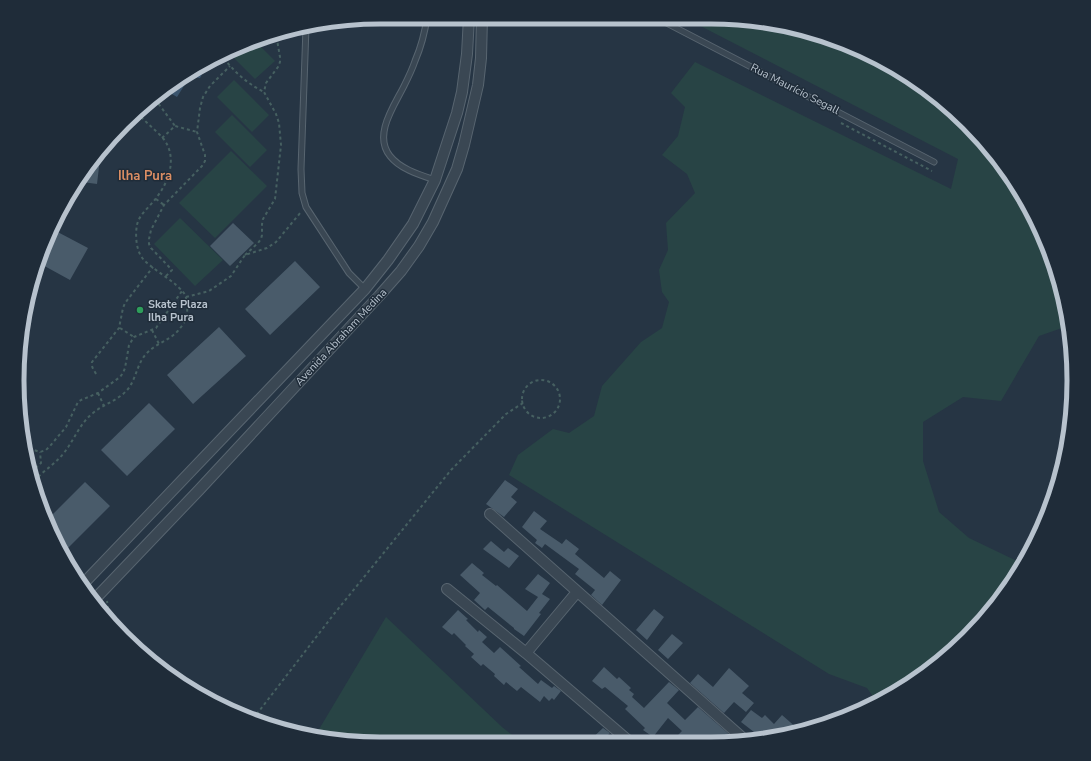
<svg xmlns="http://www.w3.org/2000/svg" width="1091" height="761" viewBox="0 0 1091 761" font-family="'Nunito Sans',sans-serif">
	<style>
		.green { fill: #284445 }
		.water { fill: #3a546d }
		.building { fill: #495b6a }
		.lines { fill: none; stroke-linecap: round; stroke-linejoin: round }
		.lane-casing { stroke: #586570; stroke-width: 7 }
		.street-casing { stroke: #586570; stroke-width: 12 }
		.path { stroke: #466061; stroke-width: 2; stroke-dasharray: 3 3; stroke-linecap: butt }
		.lane { stroke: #3a4753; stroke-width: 5 }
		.street { stroke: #3a4753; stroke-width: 10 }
		.leisure-dot { fill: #2e9e5b; stroke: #1f2c39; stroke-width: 1.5 }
		.labels { text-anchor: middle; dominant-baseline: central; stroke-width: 3; stroke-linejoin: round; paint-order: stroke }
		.street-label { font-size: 11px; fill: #b7c2cd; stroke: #1f2c39 }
		.poi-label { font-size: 11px; font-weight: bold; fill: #b7c2cd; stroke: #1f2c39; text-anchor: start }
		.quarter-label { font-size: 13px; font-weight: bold; fill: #db8e64; stroke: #1f2c39 }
		.rim { fill: none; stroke: #b7c2cd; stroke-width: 5 }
	</style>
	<rect width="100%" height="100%" fill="#263544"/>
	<!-- green -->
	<path class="green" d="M 683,17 L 711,17 L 782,24 L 892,66 L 984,141 L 1025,199 L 1055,263 L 1071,333 L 1062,328 L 1039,336 L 1001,401 L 963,397 L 923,422 L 923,461 L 939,512 L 969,538 L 1023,564 L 999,602 L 950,654 L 877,702 L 867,688 L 829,674 L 509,475 L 518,455 L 553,429 L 569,433 L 594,416 L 602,386 L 641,342 L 662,328 L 669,302 L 662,292 L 659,270 L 668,250 L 666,223 L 695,193 L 687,174 L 662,155 L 678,136 L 685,107 L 671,93 L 695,62 L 951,189 L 958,159 Z
		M 257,43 L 275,61 L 255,79 L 231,55 Z
		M 234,80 L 269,115 L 252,132 L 217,97 Z
		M 232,115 L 267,150 L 250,167 L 215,132 Z
		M 231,151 L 267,186 L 215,238 L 179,203 Z
		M 180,218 L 223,260 L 195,286 L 154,244 Z
		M 386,617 L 502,727 L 521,742 L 357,743 L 315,736 Z"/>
	<!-- water -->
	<path class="water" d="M 207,65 L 200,78 L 191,77 L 189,78 L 177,97 L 165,90 L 179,78 Z"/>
	<!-- building -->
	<path class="building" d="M 101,150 L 97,184 L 82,182 L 88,172 Z
		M 233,223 L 254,243 L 230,266 L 210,246 Z
		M 52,229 L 88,248 L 70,280 L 39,263 L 45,241 Z
		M 295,261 L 320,287 L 270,335 L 245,309 Z
		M 219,327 L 246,356 L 193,404 L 167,375 Z
		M 149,403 L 175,429 L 127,476 L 101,450 Z
		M 505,480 L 518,489 L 511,497 L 517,502 L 504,517 L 486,504 Z
		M 85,482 L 110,506 L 63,553 L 55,541 L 47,520 Z
		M 534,511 L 547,521 L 540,529 L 562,544 L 566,539 L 579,549 L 575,554 L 604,578 L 610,571 L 621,580 L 602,605 L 591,595 L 595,590 L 575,574 L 579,569 L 545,544 L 542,548 L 535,543 L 537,540 L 522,527 Z
		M 491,541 L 504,552 L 508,548 L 519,556 L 509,568 L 483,549 Z
		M 472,563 L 484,573 L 482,575 L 496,586 L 497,585 L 527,611 L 538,597 L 525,589 L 538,574 L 550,583 L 542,594 L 550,599 L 539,613 L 541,614 L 524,636 L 514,629 L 514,628 L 488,607 L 485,610 L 474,600 L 480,593 L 460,575 Z
		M 654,609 L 664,617 L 647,640 L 636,630 Z
		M 458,610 L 468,619 L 466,620 L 478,632 L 479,630 L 487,637 L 482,642 L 494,653 L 500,647 L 521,666 L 519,667 L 538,684 L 541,680 L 552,688 L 554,686 L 561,691 L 554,700 L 552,698 L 549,701 L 544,696 L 540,702 L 521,687 L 517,691 L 506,682 L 504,685 L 494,676 L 495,674 L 483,664 L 481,666 L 471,657 L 474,654 L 465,646 L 466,645 L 454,633 L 452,635 L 442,627 Z
		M 672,634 L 683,643 L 668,659 L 658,650 Z
		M 604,667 L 617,679 L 619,677 L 631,688 L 629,690 L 634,694 L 632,697 L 644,708 L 669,682 L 679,690 L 667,703 L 685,720 L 698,707 L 730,735 L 725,741 L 672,741 L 682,731 L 668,718 L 653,737 L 643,730 L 645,728 L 625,709 L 628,706 L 605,687 L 602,689 L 592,681 Z
		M 729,668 L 749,686 L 742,693 L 754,703 L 746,712 L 734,702 L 724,713 L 690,683 L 698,674 L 713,687 Z
		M 751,710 L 762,718 L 765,715 L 774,724 L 782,715 L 798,729 L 763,739 L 741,722 Z
		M 603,728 L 610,733 L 601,742 L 588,742 Z"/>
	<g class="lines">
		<defs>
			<path id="lane" d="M 427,17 C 425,32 421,47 415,61 C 412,70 408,78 404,86 C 394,106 373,135 390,156 C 400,169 420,175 435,180
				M 655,17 L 934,162
				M 306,27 L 301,169 L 302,193 L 306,207 L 349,273 L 365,289"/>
			<path id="street" d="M 490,514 L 746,741
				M 83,584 L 365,289 L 388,260 L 413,224 L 435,180 L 457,113 L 462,92 L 467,54 L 469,17
				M 447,589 L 526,653 L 630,742
				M 94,600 L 199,490 L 379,296 L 401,271 L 419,246 L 433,222 L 457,169 L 464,145 L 478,85 L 481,58 L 482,17
				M 526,653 L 577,592"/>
		</defs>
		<!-- lane casing -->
		<use href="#lane" class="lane-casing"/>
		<!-- street casing -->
		<use href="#street" class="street-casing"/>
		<!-- path -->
		<path class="path" d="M 637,17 L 651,24
			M 224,58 C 234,72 248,84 264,92
			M 155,99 L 175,126
			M 841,123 L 932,171
			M 162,138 L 175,126 L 197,132
			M 156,199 L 164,205
			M 245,255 L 258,243 L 261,239 L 262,235 L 262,224 L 263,219 L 275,199 L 281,145 L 279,123 L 276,114 L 264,92 L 266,83 L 278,67 L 280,62 L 280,57 L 276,34
			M 166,276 L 172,270 L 151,248 L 149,244 L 149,239 L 151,230 L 164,205 L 202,166 L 205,161 L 205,155 L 197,132 L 200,108 L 203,97 L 210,86 L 230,66
			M 186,297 L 209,291 L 231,276 L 245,255 L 267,248 L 276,242 L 301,212
			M 120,328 L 134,337
			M 152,330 L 159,344
			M 96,374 C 94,370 91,367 92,362 L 119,328 L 123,308 L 125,303 L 153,267
			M522 399a19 19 0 1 1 38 0a19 19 0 1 1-38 0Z
			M 98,393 L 104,406
			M 24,445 L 34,450 L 40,452 L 46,450 L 50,446 L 66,427 L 78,402 L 81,400 L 98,393 L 120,377 L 123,373 L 125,368 L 128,351 L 129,345 L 134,337 L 156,328 L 182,291
			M 31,472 L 41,463 L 40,452
			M 34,481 C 43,471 54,465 63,454 C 74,441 79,424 93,413 C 104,404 119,400 128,389 C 136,379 137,364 146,354 C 158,341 173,341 183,324 C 188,317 188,306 186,298 C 185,292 179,288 175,284 C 165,276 152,268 144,260 C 136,252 135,235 137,225 C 139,214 150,207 156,198 C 170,181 178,155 162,137 C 154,129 146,122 138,114
			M 103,613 L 108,608 L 107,601
			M 253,719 L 334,614 L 451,470 L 506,414 L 523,403"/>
		<!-- lane -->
		<use href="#lane" class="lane"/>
		<!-- street -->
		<use href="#street" class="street"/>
	</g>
	<!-- markers -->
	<circle class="leisure-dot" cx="140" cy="310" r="4"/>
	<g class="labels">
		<!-- street labels -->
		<g class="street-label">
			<text transform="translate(795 89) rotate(27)">Rua Maurício Segall</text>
			<text transform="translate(341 337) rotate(-47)">Avenida Abraham Medina</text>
		</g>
		<!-- poi labels -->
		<g class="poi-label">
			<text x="148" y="304">Skate Plaza<tspan x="148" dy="13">Ilha Pura</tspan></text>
		</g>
		<!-- quarter labels -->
		<g class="quarter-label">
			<text x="145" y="176">Ilha Pura</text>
		</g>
	</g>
	<!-- crop -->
	<path d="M0 0H1091V761H0ZM380 24H711A356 356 0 0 1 1067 380V381A356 356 0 0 1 711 737H380A356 356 0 0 1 24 381V380A356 356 0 0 1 380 24Z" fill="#1f2c39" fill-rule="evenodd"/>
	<path class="rim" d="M380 24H711A356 356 0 0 1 1067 380V381A356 356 0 0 1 711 737H380A356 356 0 0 1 24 381V380A356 356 0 0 1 380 24Z"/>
</svg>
